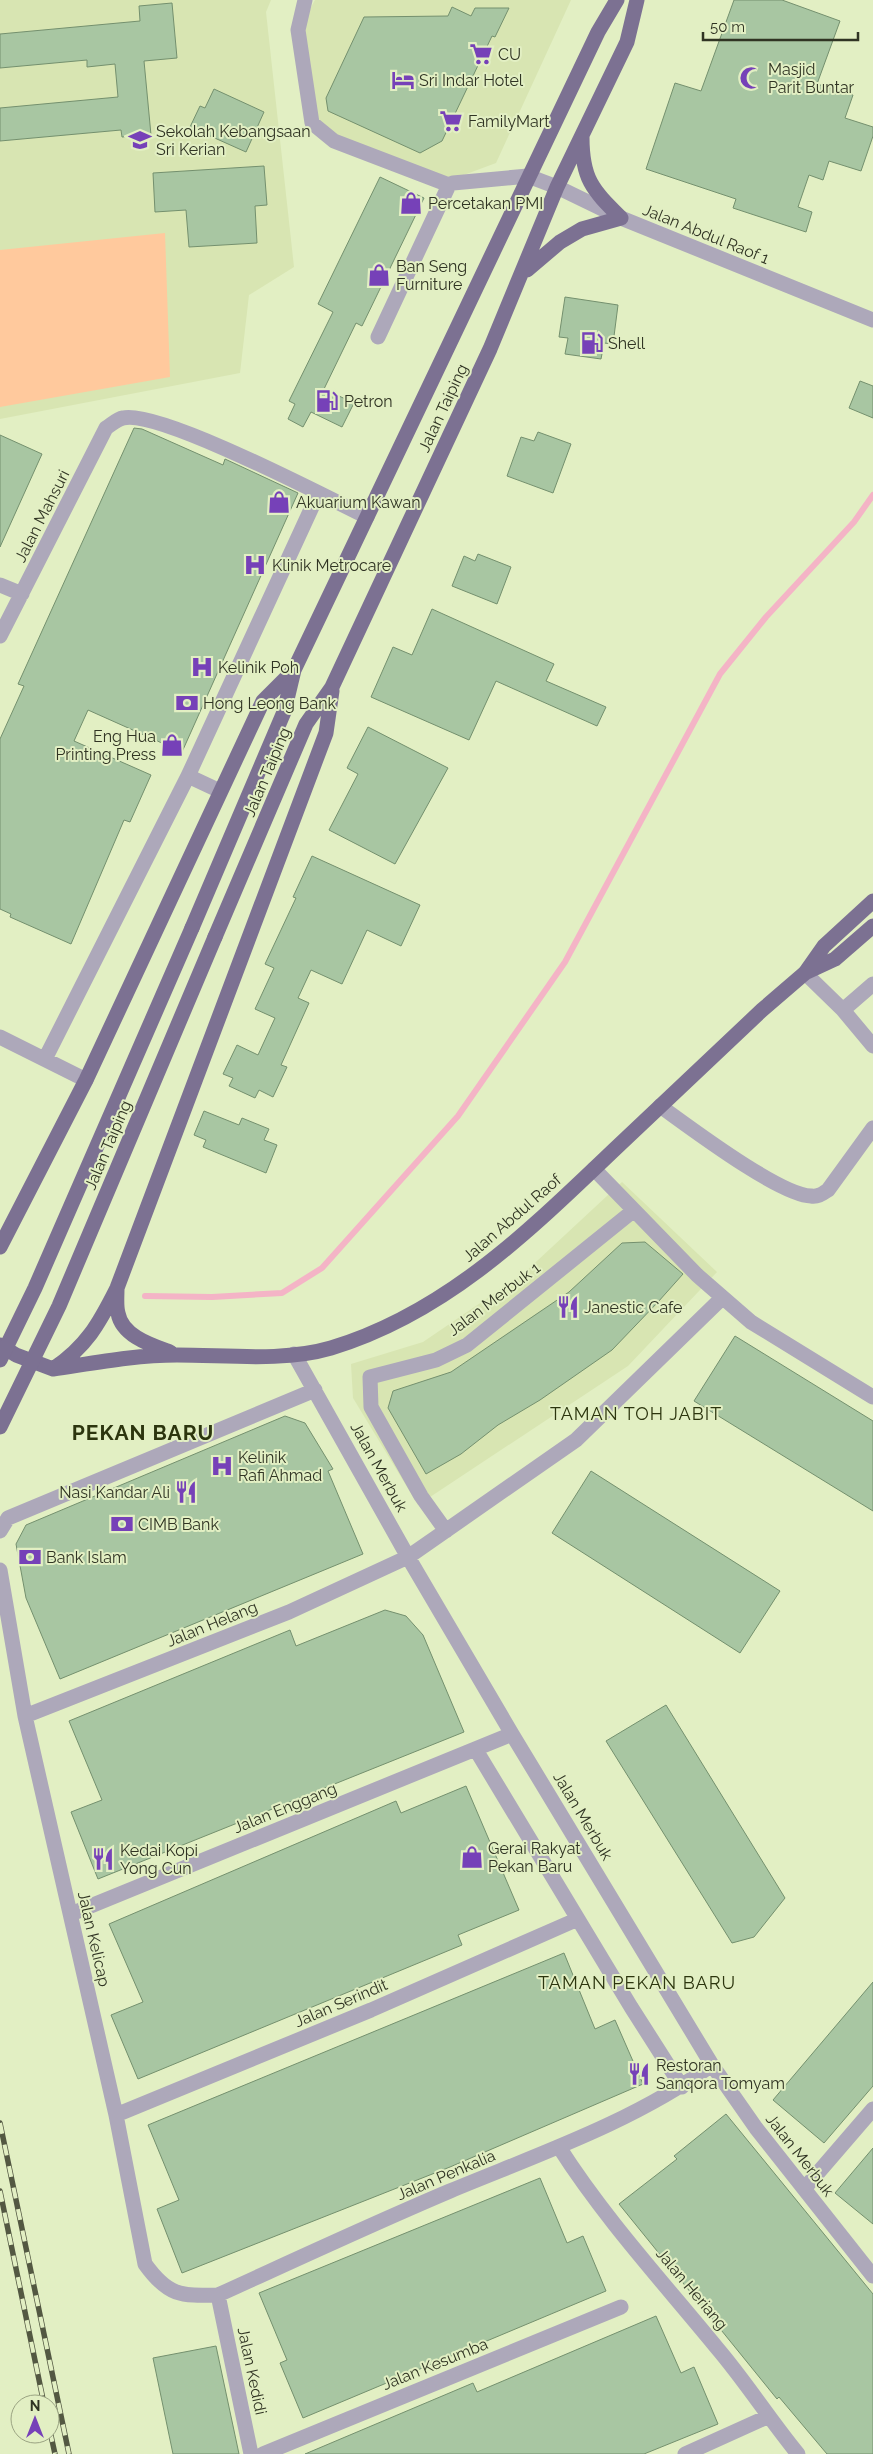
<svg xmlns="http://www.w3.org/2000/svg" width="873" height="2454" viewBox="0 0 873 2454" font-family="Raleway,sans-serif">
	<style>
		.built { fill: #d8e5b2 }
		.green { fill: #ffc99d }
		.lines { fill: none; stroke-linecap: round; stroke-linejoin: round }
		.stream { stroke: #f4b4c6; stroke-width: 6 }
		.building { fill: #a8c6a2; stroke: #74906e }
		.minor { stroke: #ada8ba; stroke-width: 15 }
		.major { stroke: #7c7192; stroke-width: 15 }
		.rail-casing { stroke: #535842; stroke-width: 5.5 }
		.rail { stroke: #e2efc3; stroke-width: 4; stroke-dasharray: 11; stroke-linecap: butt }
		.major-bridge { stroke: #7c7192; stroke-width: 15 }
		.labels { text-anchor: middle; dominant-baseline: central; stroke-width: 4; stroke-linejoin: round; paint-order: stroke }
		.poi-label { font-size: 16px; fill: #303423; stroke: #e2efc3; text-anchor: start }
		.street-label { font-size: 16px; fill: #303423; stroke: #e2efc3 }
		.neighbourhood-label { font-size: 18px; letter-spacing: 1px; fill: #2c350e; stroke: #e2efc3 }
		.district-label { font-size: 21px; font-weight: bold; letter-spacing: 1px; fill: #2c350e; stroke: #e2efc3 }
	</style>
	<rect width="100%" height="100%" fill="#e2efc3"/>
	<!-- built -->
	<path class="built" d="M 0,0 L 271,0 L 266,12 L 294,267 L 249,295 L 240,373 L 0,419 Z
		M 315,0 L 571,0 L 496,163 L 453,179 L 337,139 L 315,116 L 303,22 Z
		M 622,1182 L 717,1272 L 628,1366 L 418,1505 L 353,1398 L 351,1364 L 423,1342 L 523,1274 Z"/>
	<!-- green -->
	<path class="green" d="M 165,233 L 170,377 L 0,407 L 0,250 Z"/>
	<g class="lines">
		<!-- stream -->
		<path class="stream" d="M 145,1296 L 212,1297 L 282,1293 L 322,1268 L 458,1116 L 565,962 L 720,674 L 766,617 L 854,522 L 873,495"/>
	</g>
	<!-- building -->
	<path class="building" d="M 734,0 L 782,0 L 840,21 L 817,84 L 853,95 L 845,118 L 873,127 L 873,136 L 861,171 L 829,161 L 823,180 L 809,175 L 798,207 L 812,212 L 806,232 L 733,208 L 736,199 L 646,169 L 675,83 L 701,91 Z
		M 172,3 L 177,58 L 144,61 L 151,135 L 122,137 L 121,130 L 0,141 L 0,108 L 118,97 L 115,64 L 87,67 L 87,60 L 0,68 L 0,34 L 140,21 L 139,6 Z
		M 452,7 L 471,16 L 475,8 L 509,8 L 495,37 L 492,36 L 442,141 L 420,153 L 328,111 L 326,98 L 364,17 L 448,16 Z
		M 214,89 L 264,112 L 246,152 L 190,127 L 200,106 L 205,108 Z
		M 264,166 L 267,205 L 255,206 L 257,243 L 189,247 L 186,210 L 155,212 L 153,173 Z
		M 380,177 L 424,198 L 362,326 L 356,323 L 324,389 L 354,403 L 342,427 L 311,412 L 303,427 L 288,419 L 295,404 L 289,401 L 333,312 L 318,304 Z
		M 565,297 L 618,305 L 613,344 L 604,343 L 601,359 L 565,354 L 568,338 L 559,337 Z
		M 860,381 L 873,386 L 873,418 L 849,408 Z
		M 134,428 L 142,429 L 223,465 L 225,459 L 298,493 L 182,752 L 88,710 L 74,741 L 151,775 L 130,822 L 124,820 L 71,944 L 10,917 L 11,914 L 0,909 L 0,739 L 24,686 L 18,684 Z
		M 538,432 L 571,444 L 553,493 L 507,476 L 521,437 L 534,441 Z
		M 0,435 L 42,454 L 0,547 Z
		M 478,554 L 511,567 L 497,604 L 452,586 L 464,556 L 475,561 Z
		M 432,609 L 554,664 L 546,681 L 606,707 L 597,726 L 496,681 L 469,740 L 371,697 L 393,647 L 412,655 Z
		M 368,727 L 448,768 L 395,864 L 329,830 L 358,774 L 347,768 Z
		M 312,856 L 420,905 L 401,946 L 367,930 L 342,984 L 311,970 L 298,998 L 309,1003 L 281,1065 L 287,1067 L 273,1097 L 259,1090 L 255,1098 L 229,1086 L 233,1078 L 223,1074 L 237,1045 L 258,1055 L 275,1018 L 255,1009 L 274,968 L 265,964 L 296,898 L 293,897 Z
		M 204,1111 L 239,1125 L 242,1118 L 269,1129 L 264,1140 L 277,1145 L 266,1173 L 203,1147 L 206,1140 L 194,1135 Z
		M 645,1242 L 683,1274 L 658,1302 L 612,1350 L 540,1400 L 498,1425 L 461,1454 L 426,1474 L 388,1408 L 393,1391 L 451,1372 L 569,1292 L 622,1243 Z
		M 735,1336 L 873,1421 L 873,1511 L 694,1401 Z
		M 285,1416 L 305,1423 L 333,1469 L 328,1471 L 363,1554 L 60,1679 L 26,1598 L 16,1544 L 26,1525 Z
		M 591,1471 L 780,1591 L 740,1653 L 552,1533 Z
		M 385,1610 L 406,1616 L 423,1635 L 464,1732 L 98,1879 L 71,1812 L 102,1800 L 69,1721 L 290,1630 L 296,1646 Z
		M 666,1705 L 785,1898 L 754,1937 L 732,1943 L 606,1741 Z
		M 466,1786 L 519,1910 L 458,1935 L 462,1945 L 138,2079 L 111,2015 L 143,2002 L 109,1924 L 396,1801 L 401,1813 Z
		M 564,1953 L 595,2029 L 615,2020 L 643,2084 L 450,2167 L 182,2273 L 157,2209 L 179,2200 L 148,2125 Z
		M 873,1982 L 873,2086 L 824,2143 L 773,2100 Z
		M 726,2114 L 873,2294 L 873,2454 L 827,2454 L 779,2397 L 777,2399 L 619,2204 L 677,2159 L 674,2156 Z
		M 873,2148 L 873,2224 L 835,2193 Z
		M 540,2178 L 567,2243 L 583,2236 L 606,2291 L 303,2418 L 280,2363 L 287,2360 L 259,2293 Z
		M 656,2316 L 681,2373 L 694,2367 L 718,2424 L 644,2454 L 305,2454 L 473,2383 L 477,2392 Z
		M 216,2346 L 239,2454 L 173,2454 L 153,2358 Z"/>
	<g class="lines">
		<!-- minor -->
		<path class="minor" d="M 305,0 L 298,30 L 312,123 L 334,141 L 449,185
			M 378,337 L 449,185 L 453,183 L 528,176 L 557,187 L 621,218 L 873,320
			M 0,585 L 22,594
			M 0,636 L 106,428 C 111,425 117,419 123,418 C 158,409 326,497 367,517
			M 188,776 L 220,791
			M 805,973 L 843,1010 L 873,1046
			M 843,1010 L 873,984
			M 0,1037 L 86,1080
			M 45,1059 L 188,776 L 318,494
			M 660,1106 C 688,1126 779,1195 811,1196 C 818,1197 822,1194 828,1190 L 873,1128
			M 594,1169 L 697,1275 L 751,1322 L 873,1397
			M 294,1354 L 408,1557 L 512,1734 L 712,2065 L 756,2128 L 873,2276
			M 0,1531 L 8,1518 L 315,1390
			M 446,1531 L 421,1496 L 371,1407 L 370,1377 L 436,1360 L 467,1345 L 633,1211
			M 0,1570 L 25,1716 L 116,2115 L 145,2264 C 168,2296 180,2296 218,2295 C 295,2260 372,2224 450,2191 C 539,2154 633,2122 712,2065
			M 25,1716 L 289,1612 L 408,1557 L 576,1440 L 722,1298
			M 476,1750 L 631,2007 L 682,2087
			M 71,1914 L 512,1734
			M 116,2115 L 371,2010 L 578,1919
			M 559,2147 C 605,2219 663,2282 717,2348 C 746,2382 770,2420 798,2454
			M 804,2189 L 873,2109
			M 218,2295 L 251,2454
			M 263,2454 L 621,2307
			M 685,2454 L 767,2417"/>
		<!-- major -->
		<path class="major" d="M 527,270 L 560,242 L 582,229 L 621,218 C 593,190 582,180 582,137
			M 192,928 L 284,712 L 294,670 L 598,32 L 617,0
			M 215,937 L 306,724 L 332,687 L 490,349 L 557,187 L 627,42 L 637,0
			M 807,972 L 835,959 L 873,926
			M 0,1247 L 86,1080 L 263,701 L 293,671
			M 117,1289 C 117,1297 116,1306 118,1313 C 122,1336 151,1345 170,1352
			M 0,1345 L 16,1355 L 53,1369 C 86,1347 99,1324 117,1288 L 326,733 L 332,691
			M 53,1369 C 94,1363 135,1355 177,1355 C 227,1355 283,1362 331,1348 C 447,1313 531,1229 616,1148 C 664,1102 713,1056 762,1010 L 805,973 L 824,946 L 873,901"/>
		<defs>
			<path id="rail" d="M 0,2123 L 69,2454
				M 0,2191 L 44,2404
				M 50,2431 L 55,2454"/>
		</defs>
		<!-- rail casing -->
		<use href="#rail" class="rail-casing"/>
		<!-- rail -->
		<use href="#rail" class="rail"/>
		<!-- major-bridge -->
		<path class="major-bridge" d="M 0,1360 L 35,1288 L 192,928
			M 0,1427 L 59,1306 L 215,937"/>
	</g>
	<!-- icons -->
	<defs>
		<symbol id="supermarket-bare" viewBox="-9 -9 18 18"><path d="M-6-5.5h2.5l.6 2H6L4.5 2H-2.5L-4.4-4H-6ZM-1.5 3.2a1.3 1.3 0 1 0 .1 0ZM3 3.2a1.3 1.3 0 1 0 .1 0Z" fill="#7641b8" stroke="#e2efc3" stroke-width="2.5" paint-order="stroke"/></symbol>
		<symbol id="mosque-bare" viewBox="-9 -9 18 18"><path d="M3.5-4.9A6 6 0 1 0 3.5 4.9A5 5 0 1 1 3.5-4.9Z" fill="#7641b8" stroke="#e2efc3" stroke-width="2.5" paint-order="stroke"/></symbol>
		<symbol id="hotel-bare" viewBox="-9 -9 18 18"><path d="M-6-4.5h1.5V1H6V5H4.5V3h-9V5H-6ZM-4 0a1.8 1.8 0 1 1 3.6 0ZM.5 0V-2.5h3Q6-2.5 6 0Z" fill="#7641b8" stroke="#e2efc3" stroke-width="2.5" paint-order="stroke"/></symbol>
		<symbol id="school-bare" viewBox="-9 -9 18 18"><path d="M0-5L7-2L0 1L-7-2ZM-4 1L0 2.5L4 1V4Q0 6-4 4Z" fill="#7641b8" stroke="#e2efc3" stroke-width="2.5" paint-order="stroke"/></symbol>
		<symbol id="shop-bare" viewBox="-9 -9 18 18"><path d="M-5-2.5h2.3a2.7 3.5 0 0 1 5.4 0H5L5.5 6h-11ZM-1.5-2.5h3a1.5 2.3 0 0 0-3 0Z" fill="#7641b8" stroke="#e2efc3" stroke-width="2.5" paint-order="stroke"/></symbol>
		<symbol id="fuel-bare" viewBox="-9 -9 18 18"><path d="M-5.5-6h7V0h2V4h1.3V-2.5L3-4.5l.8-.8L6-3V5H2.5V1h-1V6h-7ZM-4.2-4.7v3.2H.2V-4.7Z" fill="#7641b8" stroke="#e2efc3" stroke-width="2.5" paint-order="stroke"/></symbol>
		<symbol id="hospital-bare" viewBox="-9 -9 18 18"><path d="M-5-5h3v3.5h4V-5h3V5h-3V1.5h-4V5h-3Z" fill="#7641b8" stroke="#e2efc3" stroke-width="2.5" paint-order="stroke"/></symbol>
		<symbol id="bank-bare" viewBox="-9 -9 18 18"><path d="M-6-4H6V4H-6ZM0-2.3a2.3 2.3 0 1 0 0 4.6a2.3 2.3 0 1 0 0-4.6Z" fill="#7641b8" stroke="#e2efc3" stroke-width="2.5" paint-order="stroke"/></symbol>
		<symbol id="restaurant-bare" viewBox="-9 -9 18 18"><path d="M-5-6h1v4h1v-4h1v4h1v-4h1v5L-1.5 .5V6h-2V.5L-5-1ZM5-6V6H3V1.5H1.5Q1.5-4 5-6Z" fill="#7641b8" stroke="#e2efc3" stroke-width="2.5" paint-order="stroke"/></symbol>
	</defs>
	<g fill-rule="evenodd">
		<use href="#supermarket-bare" x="465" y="38" width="32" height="32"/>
		<use href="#mosque-bare" x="735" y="62" width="32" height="32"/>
		<use href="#hotel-bare" x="387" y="64" width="32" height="32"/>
		<use href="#supermarket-bare" x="435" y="105" width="32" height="32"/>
		<use href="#school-bare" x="124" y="124" width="32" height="32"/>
		<use href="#shop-bare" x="395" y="187" width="32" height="32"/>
		<use href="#shop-bare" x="363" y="259" width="32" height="32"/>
		<use href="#fuel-bare" x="576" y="327" width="32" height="32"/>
		<use href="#fuel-bare" x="311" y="385" width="32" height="32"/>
		<use href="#shop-bare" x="263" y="486" width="32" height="32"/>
		<use href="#hospital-bare" x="239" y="549" width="32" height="32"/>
		<use href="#hospital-bare" x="186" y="651" width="32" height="32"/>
		<use href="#bank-bare" x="171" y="687" width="32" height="32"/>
		<use href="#shop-bare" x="156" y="729" width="32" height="32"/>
		<use href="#restaurant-bare" x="552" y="1291" width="32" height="32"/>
		<use href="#hospital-bare" x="206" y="1450" width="32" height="32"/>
		<use href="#restaurant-bare" x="170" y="1476" width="32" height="32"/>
		<use href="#bank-bare" x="106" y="1508" width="32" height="32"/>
		<use href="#bank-bare" x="14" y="1541" width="32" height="32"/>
		<use href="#shop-bare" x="456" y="1841" width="32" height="32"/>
		<use href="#restaurant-bare" x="87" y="1843" width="32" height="32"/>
		<use href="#restaurant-bare" x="623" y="2058" width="32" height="32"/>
	</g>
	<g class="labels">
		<!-- poi labels -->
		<g class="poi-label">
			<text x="498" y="54">CU</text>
			<text x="768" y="69">Masjid<tspan x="768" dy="18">Parit Buntar</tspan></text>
			<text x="419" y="80">Sri Indar Hotel</text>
			<text x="468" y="121">FamilyMart</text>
			<text x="156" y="131">Sekolah Kebangsaan<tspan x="156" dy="18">Sri Kerian</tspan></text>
			<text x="428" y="203">Percetakan PMI</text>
			<text x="396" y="266">Ban Seng<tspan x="396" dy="18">Furniture</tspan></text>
			<text x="608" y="343">Shell</text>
			<text x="344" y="401">Petron</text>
			<text x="296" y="502">Akuarium Kawan</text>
			<text x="272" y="565">Klinik Metrocare</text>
			<text x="218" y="667">Kelinik Poh</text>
			<text x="203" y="703">Hong Leong Bank</text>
			<text x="156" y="736" text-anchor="end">Eng Hua<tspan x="156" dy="18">Printing Press</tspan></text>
			<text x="584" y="1307">Janestic Cafe</text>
			<text x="238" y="1457">Kelinik<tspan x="238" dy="18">Rafi Ahmad</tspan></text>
			<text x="170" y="1492" text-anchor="end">Nasi Kandar Ali</text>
			<text x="138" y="1524">CIMB Bank</text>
			<text x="46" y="1557">Bank Islam</text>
			<text x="488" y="1848">Gerai Rakyat<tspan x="488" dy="18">Pekan Baru</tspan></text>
			<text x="120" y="1850">Kedai Kopi<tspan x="120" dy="18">Yong Cun</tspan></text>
			<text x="656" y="2065">Restoran<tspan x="656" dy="18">Sanqora Tomyam</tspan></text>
		</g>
		<!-- street labels -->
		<g class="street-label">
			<text transform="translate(706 234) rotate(22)">Jalan Abdul Raof 1</text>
			<text transform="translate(443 408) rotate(-65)">Jalan Taiping</text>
			<text transform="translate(42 516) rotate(-63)">Jalan Mahsuri</text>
			<text transform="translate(267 772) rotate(-67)">Jalan Taiping</text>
			<text transform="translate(108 1145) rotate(-67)">Jalan Taiping</text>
			<text transform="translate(512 1218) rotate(-41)">Jalan Abdul Raof</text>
			<text transform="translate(494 1299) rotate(-37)">Jalan Merbuk 1</text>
			<text transform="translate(379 1467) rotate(61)">Jalan Merbuk</text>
			<text transform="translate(212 1624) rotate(-22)">Jalan Helang</text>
			<text transform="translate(285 1808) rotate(-22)">Jalan Enggang</text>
			<text transform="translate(583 1816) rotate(59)">Jalan Merbuk</text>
			<text transform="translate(94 1939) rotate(77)">Jalan Kelicap</text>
			<text transform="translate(341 2003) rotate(-23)">Jalan Serindit</text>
			<text transform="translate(800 2155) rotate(52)">Jalan Merbuk</text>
			<text transform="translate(446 2175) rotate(-23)">Jalan Penkalia</text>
			<text transform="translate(692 2289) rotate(50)">Jalan Heriang</text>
			<text transform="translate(435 2364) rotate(-22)">Jalan Kesumba</text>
			<text transform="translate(252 2371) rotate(78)">Jalan Kedidi</text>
		</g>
		<!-- neighbourhood labels -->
		<g class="neighbourhood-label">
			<text x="636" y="1413">TAMAN TOH JABIT</text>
			<text x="637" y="1982">TAMAN PEKAN BARU</text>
		</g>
		<!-- district labels -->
		<g class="district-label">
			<text x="143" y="1432">PEKAN BARU</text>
		</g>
	</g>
	<!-- north arrow -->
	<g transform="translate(35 2419)"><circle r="24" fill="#e2efc3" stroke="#9ba483"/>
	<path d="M0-4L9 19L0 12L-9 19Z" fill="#7641b8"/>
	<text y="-8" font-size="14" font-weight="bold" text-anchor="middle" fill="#303423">N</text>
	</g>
	<!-- scale -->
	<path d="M703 32v8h155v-8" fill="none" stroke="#303423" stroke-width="2.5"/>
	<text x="710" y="32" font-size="15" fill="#303423" stroke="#e2efc3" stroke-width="4" paint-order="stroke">50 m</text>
</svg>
